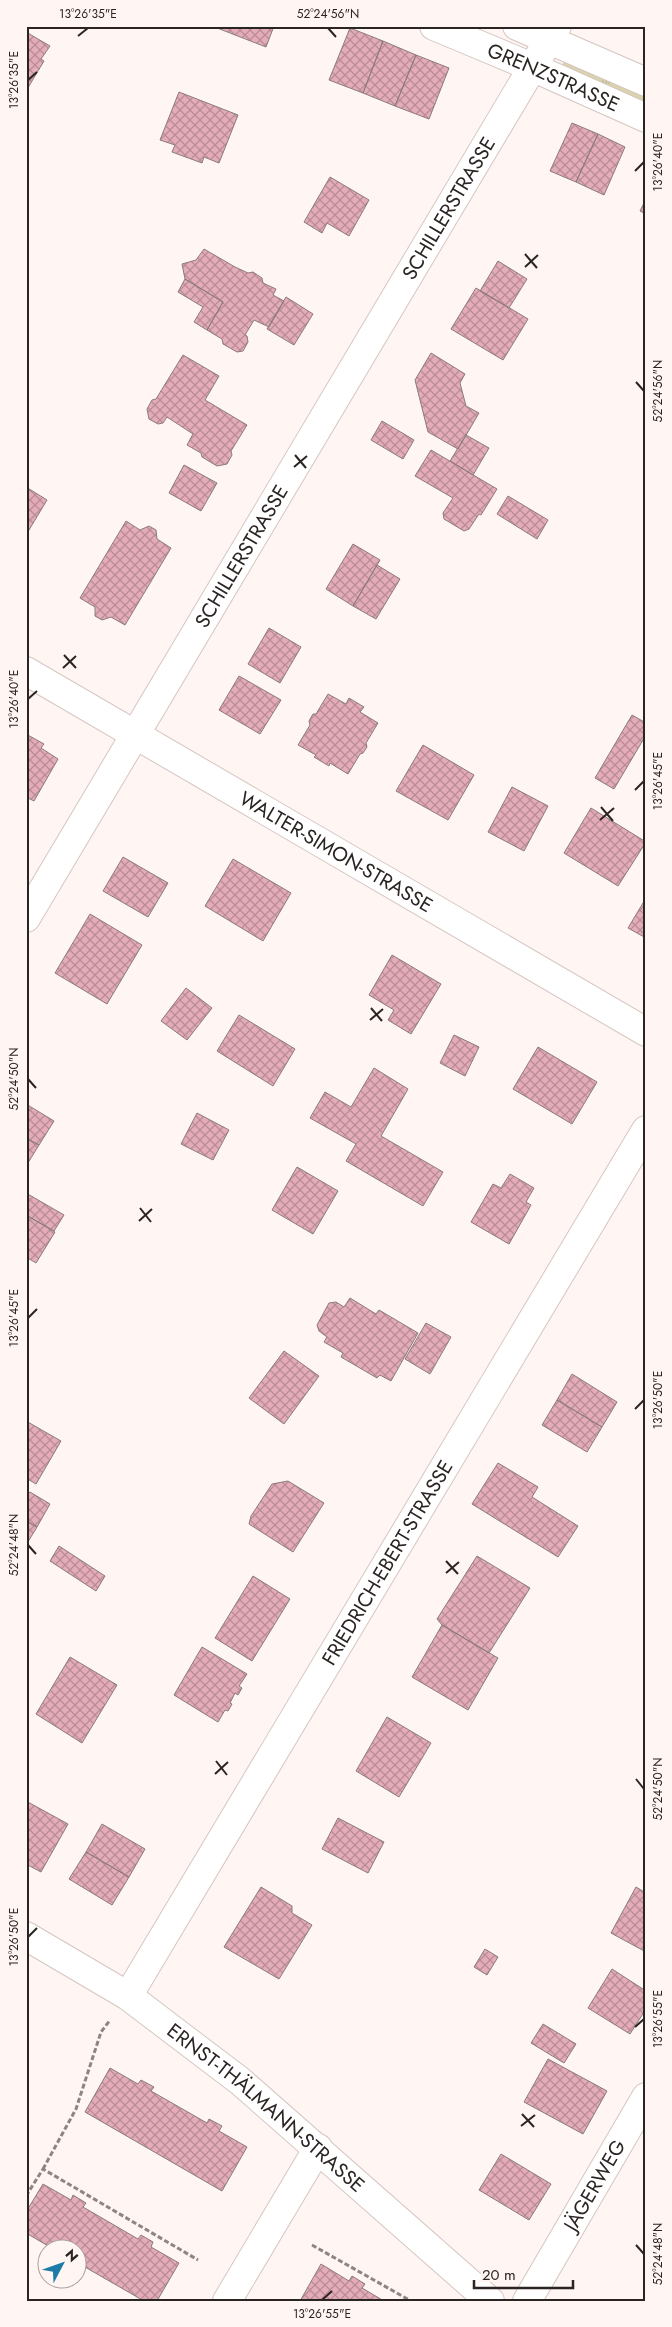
<svg xmlns="http://www.w3.org/2000/svg" width="672" height="2327" viewBox="0 0 672 2327" font-family="Jost,sans-serif">
	<style>
		.grass { fill: url(#grass-tufts) }
		.building { fill: url(#building-cross-hatch); stroke: #8a7b7e }
		.lines { fill: none; stroke-linecap: round; stroke-linejoin: round }
		.minor-casing { stroke: #d5c6c1; stroke-width: 30 }
		.path { stroke: #8d8583; stroke-width: 3; stroke-dasharray: 5 2.5; stroke-linecap: butt }
		.minor { stroke: #fff; stroke-width: 28 }
		.ticks { fill: none; stroke: #2a2422; stroke-width: 2 }
		.labels { text-anchor: middle; dominant-baseline: central; stroke-width: 5; stroke-linejoin: round; paint-order: stroke }
		.street-label { font-size: 20px; fill: #2a2422; stroke: #fff5f2 }
		.neatline { fill: none; stroke: #2a2422; stroke-width: 2 }
		.ticks-label { font-size: 12px; text-anchor: middle; fill: #2a2422 }
	</style>
	<defs>
		<pattern id="grass-tufts" width="24" height="20" patternUnits="userSpaceOnUse" patternTransform="scale(1.25)"><rect width="24" height="20" fill="#d9d4a9"/><path d="M3 7l-1-3M5 7V3M7 7l1-3M15 17l-1-3M17 17v-4M19 17l1-3" fill="none" stroke="#bab691"/></pattern>
		<pattern id="building-cross-hatch" width="8" height="8" patternUnits="userSpaceOnUse" patternTransform="scale(1.25)"><rect width="8" height="8" fill="#e4acb8"/><path d="M0 0l8 8M0 8l8-8" fill="none" stroke="#b98c95"/></pattern>
	</defs>
	<rect width="100%" height="100%" fill="#fff5f2"/>
	<!-- grass -->
	<path class="grass" d="M 566,58 L 646,92 L 646,107 L 565,71 L 562,65 Z"/>
	<!-- building -->
	<path class="building" d="M 212,26 L 274,26 L 266,47 Z
		M 350,28 L 383,41 L 363,93 L 329,80 Z
		M 26,32 L 50,46 L 41,59 L 44,61 L 26,91 Z
		M 383,41 L 416,55 L 395,106 L 363,93 Z
		M 416,55 L 449,68 L 429,119 L 395,106 Z
		M 179,92 L 238,115 L 219,163 L 204,157 L 202,163 L 172,152 L 175,145 L 160,140 Z
		M 572,123 L 598,134 L 576,182 L 550,171 Z
		M 598,134 L 625,147 L 604,195 L 576,182 Z
		M 330,177 L 369,200 L 349,236 L 327,223 L 322,233 L 304,222 Z
		M 646,199 L 646,214 L 640,211 Z
		M 204,249 L 235,267 L 248,273 L 253,272 L 262,278 L 263,283 L 276,289 L 273,295 L 284,301 L 269,327 L 254,320 L 245,335 L 247,336 L 248,342 L 243,351 L 237,352 L 223,344 L 222,339 L 207,330 L 223,302 L 185,279 L 182,264 L 196,260 Z
		M 498,261 L 527,279 L 509,308 L 480,291 Z
		M 185,279 L 223,302 L 207,330 L 194,322 L 203,307 L 178,292 Z
		M 476,288 L 528,319 L 503,360 L 451,329 Z
		M 286,297 L 313,314 L 294,345 L 267,329 Z
		M 431,353 L 465,374 L 460,383 L 466,406 L 479,413 L 458,449 L 428,432 L 415,380 Z
		M 183,355 L 219,376 L 205,400 L 247,425 L 231,451 L 232,455 L 227,464 L 217,466 L 202,457 L 201,453 L 187,445 L 193,434 L 167,417 L 163,423 L 158,424 L 149,419 L 147,409 L 152,400 L 156,399 Z
		M 382,421 L 414,440 L 403,459 L 371,440 Z
		M 466,435 L 489,448 L 473,475 L 450,461 Z
		M 431,450 L 497,489 L 481,515 L 479,514 L 469,529 L 464,531 L 444,519 L 443,513 L 453,498 L 415,476 Z
		M 184,465 L 217,483 L 201,511 L 169,493 Z
		M 26,487 L 47,500 L 26,535 Z
		M 508,496 L 548,520 L 537,539 L 497,514 Z
		M 126,521 L 140,530 L 149,526 L 156,530 L 157,539 L 171,548 L 125,625 L 111,617 L 102,620 L 95,616 L 95,607 L 80,598 Z
		M 353,544 L 380,560 L 353,606 L 326,589 Z
		M 377,565 L 400,579 L 376,619 L 353,606 Z
		M 269,628 L 301,647 L 280,683 L 248,664 Z
		M 239,676 L 281,700 L 260,734 L 219,710 Z
		M 328,694 L 346,704 L 349,698 L 364,707 L 360,712 L 378,723 L 366,743 L 367,747 L 363,753 L 360,754 L 348,774 L 330,763 L 329,766 L 314,757 L 316,755 L 298,745 L 310,725 L 309,721 L 313,714 L 316,714 Z
		M 632,715 L 646,723 L 646,735 L 614,789 L 595,778 Z
		M 26,734 L 44,744 L 41,748 L 58,759 L 34,801 L 26,797 Z
		M 423,745 L 474,775 L 448,820 L 396,791 Z
		M 512,787 L 548,806 L 524,851 L 488,832 Z
		M 591,808 L 646,842 L 618,886 L 564,853 Z
		M 123,857 L 168,883 L 148,917 L 103,891 Z
		M 233,859 L 291,893 L 263,941 L 205,906 Z
		M 646,898 L 646,938 L 628,928 Z
		M 90,914 L 142,945 L 107,1004 L 55,973 Z
		M 392,955 L 441,984 L 411,1034 L 388,1020 L 394,1010 L 369,995 Z
		M 186,988 L 212,1008 L 187,1040 L 161,1021 Z
		M 239,1015 L 295,1049 L 273,1086 L 217,1051 Z
		M 454,1035 L 479,1047 L 465,1076 L 440,1063 Z
		M 538,1047 L 597,1082 L 572,1124 L 513,1089 Z
		M 374,1068 L 408,1089 L 381,1136 L 443,1172 L 423,1206 L 346,1161 L 356,1144 L 310,1118 L 325,1092 L 351,1107 Z
		M 26,1104 L 54,1121 L 39,1145 L 26,1138 Z
		M 197,1113 L 229,1130 L 213,1160 L 181,1144 Z
		M 26,1138 L 39,1145 L 26,1166 Z
		M 297,1167 L 338,1191 L 313,1234 L 272,1210 Z
		M 510,1174 L 534,1188 L 526,1202 L 531,1205 L 509,1244 L 471,1222 L 493,1184 L 501,1188 Z
		M 26,1193 L 64,1215 L 54,1231 L 26,1215 Z
		M 26,1215 L 55,1232 L 36,1263 L 26,1257 Z
		M 350,1298 L 376,1314 L 379,1310 L 418,1333 L 391,1381 L 380,1375 L 377,1378 L 341,1357 L 343,1353 L 324,1342 L 327,1337 L 319,1331 L 317,1325 L 329,1303 L 336,1302 L 344,1307 Z
		M 426,1323 L 451,1337 L 430,1374 L 405,1359 Z
		M 284,1351 L 319,1376 L 284,1424 L 249,1398 Z
		M 572,1374 L 617,1402 L 602,1427 L 557,1400 Z
		M 557,1400 L 602,1427 L 587,1452 L 542,1425 Z
		M 26,1421 L 61,1441 L 36,1484 L 26,1478 Z
		M 498,1463 L 538,1487 L 532,1497 L 578,1526 L 558,1557 L 472,1504 Z
		M 288,1481 L 324,1503 L 293,1552 L 249,1524 L 251,1516 L 272,1484 Z
		M 30,1492 L 50,1504 L 37,1527 L 26,1521 L 26,1496 Z
		M 26,1521 L 37,1527 L 26,1545 Z
		M 59,1546 L 105,1576 L 96,1591 L 50,1561 Z
		M 477,1556 L 530,1588 L 489,1653 L 442,1625 L 437,1619 Z
		M 253,1576 L 290,1599 L 252,1661 L 215,1638 Z
		M 442,1625 L 498,1658 L 468,1710 L 412,1677 Z
		M 202,1647 L 247,1674 L 239,1686 L 242,1688 L 238,1695 L 235,1693 L 230,1703 L 232,1704 L 228,1711 L 225,1710 L 218,1722 L 174,1695 Z
		M 70,1657 L 117,1685 L 82,1743 L 36,1714 Z
		M 387,1717 L 431,1743 L 399,1797 L 356,1771 Z
		M 26,1801 L 68,1824 L 41,1872 L 26,1864 Z
		M 338,1818 L 384,1842 L 368,1873 L 322,1849 Z
		M 102,1824 L 145,1849 L 129,1877 L 86,1852 Z
		M 86,1852 L 129,1877 L 112,1905 L 69,1879 Z
		M 261,1887 L 292,1906 L 292,1913 L 312,1925 L 279,1979 L 224,1947 Z
		M 636,1887 L 646,1893 L 646,1952 L 611,1933 Z
		M 485,1949 L 498,1957 L 487,1975 L 474,1967 Z
		M 612,1969 L 646,1991 L 646,2009 L 630,2034 L 588,2008 Z
		M 543,2024 L 576,2044 L 564,2063 L 531,2043 Z
		M 548,2059 L 607,2091 L 583,2134 L 524,2102 Z
		M 110,2068 L 138,2084 L 141,2080 L 154,2087 L 151,2091 L 207,2123 L 209,2119 L 222,2126 L 219,2131 L 247,2147 L 222,2191 L 85,2112 Z
		M 501,2154 L 551,2184 L 529,2220 L 479,2190 Z
		M 43,2184 L 71,2200 L 73,2195 L 86,2203 L 83,2207 L 138,2239 L 141,2235 L 153,2242 L 151,2247 L 179,2263 L 157,2301 L 144,2301 L 78,2263 L 78,2250 L 55,2250 L 26,2233 L 26,2212 Z
		M 321,2264 L 349,2281 L 352,2276 L 365,2284 L 362,2288 L 384,2301 L 300,2301 Z"/>
	<g class="lines">
		<defs>
			<g id="minor">
				<path id="s1" d="M 434,26 L 532,67 L 646,118"/>
				<path d="M 517,26 L 646,82"/>
				<path id="s2" d="M 26,671 L 646,1032"/>
				<path id="s3" d="M 26,918 L 557,26"/>
				<path id="s4" d="M 26,1936 L 128,1996 L 240,2081 L 490,2301"/>
				<path id="s5" d="M 128,1996 L 646,1130"/>
				<path d="M 227,2301 L 318,2148"/>
				<path id="s6" d="M 527,2301 L 646,2097"/>
			</g>
		</defs>
		<!-- minor casing -->
		<use href="#minor" class="minor-casing"/>
		<!-- path -->
		<path class="path" d="M 43,2169 L 76,2109 L 101,2032 L 110,2020
			M 26,2196 L 43,2169 L 198,2260
			M 312,2245 L 411,2301"/>
		<!-- minor -->
		<use href="#minor" class="minor"/>
	</g>
	<!-- ticks -->
	<path class="ticks" d="M 328,28 L 336,37M 78,36 L 88,28M 28,80 L 37,72M 635,171 L 644,162M 525,254 L 537,268M 525,267 L 538,255M 636,382 L 644,391M 295,455 L 306,468M 294,467 L 307,456M 64,655 L 76,668M 63,668 L 76,656M 28,699 L 37,691M 635,790 L 644,781M 601,807 L 613,821M 600,820 L 614,808M 371,1008 L 382,1021M 370,1020 L 383,1009M 28,1079 L 36,1088M 140,1208 L 151,1222M 139,1221 L 152,1209M 28,1318 L 37,1309M 635,1409 L 644,1400M 28,1545 L 36,1554M 446,1561 L 458,1574M 446,1573 L 459,1562M 216,1761 L 227,1775M 215,1774 L 228,1762M 636,1779 L 644,1789M 28,1937 L 37,1928M 635,2027 L 644,2019M 522,2114 L 534,2127M 521,2126 L 535,2115M 636,2245 L 644,2254M 322,2300 L 332,2291"/>
	<g class="labels">
		<!-- street labels -->
		<g class="street-label">
			<text stroke="none"><textPath href="#s1" startOffset="130">GRENZSTRASSE</textPath></text>
			<text stroke="none"><textPath href="#s3" startOffset="826">SCHILLERSTRASSE</textPath></text>
			<text stroke="none"><textPath href="#s3" startOffset="421">SCHILLERSTRASSE</textPath></text>
			<text stroke="none"><textPath href="#s2" startOffset="359">WALTER-SIMON-STRASSE</textPath></text>
			<text stroke="none"><textPath href="#s5" startOffset="505">FRIEDRICH-EBERT-STRASSE</textPath></text>
			<text stroke="none"><textPath href="#s4" startOffset="296">ERNST-THÄLMANN-STRASSE</textPath></text>
			<text stroke="none"><textPath href="#s6" startOffset="134">JÄGERWEG</textPath></text>
		</g>
	</g>
	<!-- border -->
	<rect width="672" height="2327" fill="none" stroke="#fff5f2" stroke-width="55"/>
	<!-- north arrow -->
	<g transform="translate(62 2264) rotate(49)"><circle r="24" fill="#fff5f2" stroke="#aaa19f"/>
	<path d="M0-4L9 19L0 12L-9 19Z" fill="#1e7ba8"/>
	<text y="-8" font-size="14" font-weight="bold" text-anchor="middle" fill="#2a2422">N</text>
	</g>
	<!-- scale -->
	<path d="M474 2280v8h99v-8" fill="none" stroke="#2a2422" stroke-width="2.5"/>
	<text x="482" y="2280" font-size="15" fill="#2a2422" stroke="#fff5f2" stroke-width="4" paint-order="stroke">20 m</text>
	<rect x="28" y="28" width="616" height="2272" class="neatline"/>
	<g class="ticks-label">
		<text x="88" y="18">13°26'35"E</text>
		<text x="328" y="18">52°24'56"N</text>
		<text transform="translate(14 80) rotate(-90)" y="4">13°26'35"E</text>
		<text transform="translate(658 162) rotate(-90)" y="4">13°26'40"E</text>
		<text transform="translate(658 391) rotate(-90)" y="4">52°24'56"N</text>
		<text transform="translate(14 699) rotate(-90)" y="4">13°26'40"E</text>
		<text transform="translate(658 781) rotate(-90)" y="4">13°26'45"E</text>
		<text transform="translate(14 1079) rotate(-90)" y="4">52°24'50"N</text>
		<text transform="translate(14 1318) rotate(-90)" y="4">13°26'45"E</text>
		<text transform="translate(658 1400) rotate(-90)" y="4">13°26'50"E</text>
		<text transform="translate(14 1545) rotate(-90)" y="4">52°24'48"N</text>
		<text transform="translate(658 1789) rotate(-90)" y="4">52°24'50"N</text>
		<text transform="translate(14 1937) rotate(-90)" y="4">13°26'50"E</text>
		<text transform="translate(658 2019) rotate(-90)" y="4">13°26'55"E</text>
		<text transform="translate(658 2254) rotate(-90)" y="4">52°24'48"N</text>
		<text x="322" y="2318">13°26'55"E</text>
	</g>
</svg>
